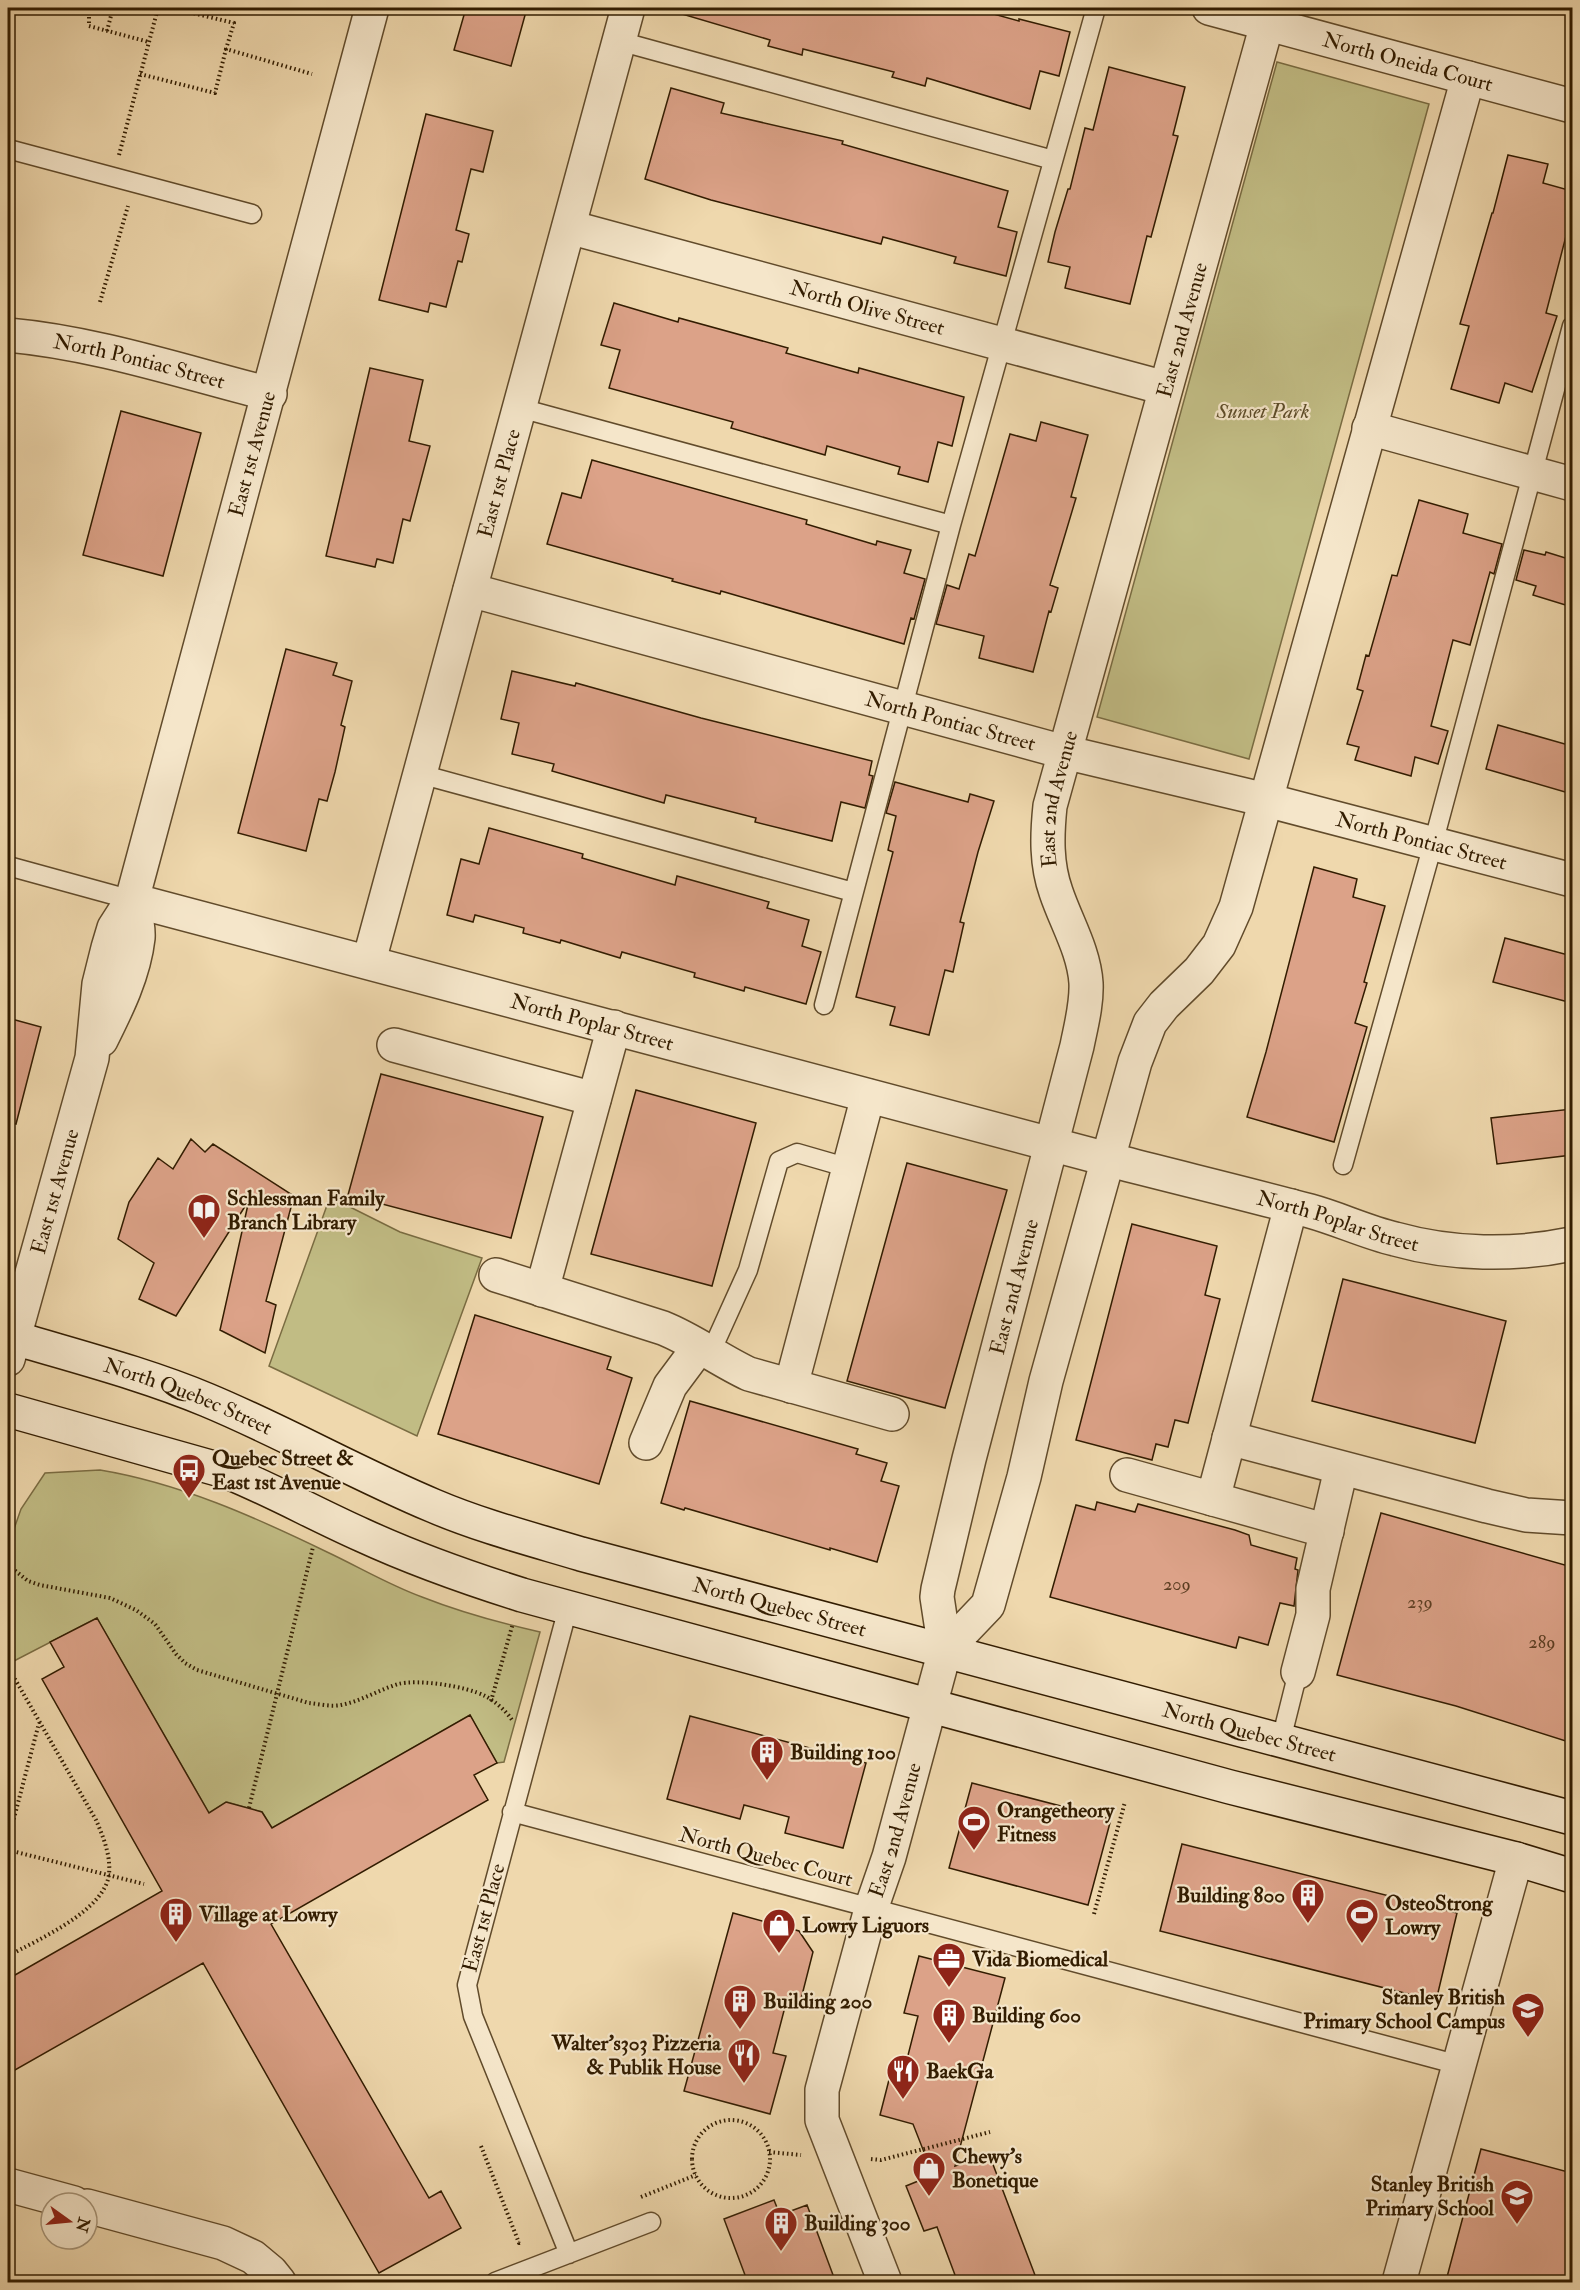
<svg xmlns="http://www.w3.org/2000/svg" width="1580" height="2290" viewBox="0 0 1580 2290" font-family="'IM FELL Double Pica',serif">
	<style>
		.green { fill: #c1bc84; stroke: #7a6c42; stroke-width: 1.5 }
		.building { fill: #dca288; stroke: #321c00; stroke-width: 1.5 }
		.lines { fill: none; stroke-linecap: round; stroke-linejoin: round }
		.service-casing { stroke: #614b2b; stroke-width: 21 }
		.minor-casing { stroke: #614b2b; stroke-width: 36 }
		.tertiary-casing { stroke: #614b2b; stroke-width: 36 }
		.secondary-casing { stroke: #321c00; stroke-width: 36 }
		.path { stroke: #321c00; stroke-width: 4; stroke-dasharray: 1.5 3; stroke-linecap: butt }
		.service { stroke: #f5e6ca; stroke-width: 18 }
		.minor { stroke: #f5e6ca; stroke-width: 33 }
		.tertiary { stroke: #f5e6ca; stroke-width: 33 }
		.secondary { stroke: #f5e6ca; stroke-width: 33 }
		.labels { text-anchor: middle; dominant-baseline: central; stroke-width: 4.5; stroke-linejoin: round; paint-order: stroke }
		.number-label { font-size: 18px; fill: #5c3e22 }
		.street-label { font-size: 21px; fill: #321c00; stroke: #f5e6ca }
		.park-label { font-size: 21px; font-style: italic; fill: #5d4c28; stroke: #f5e6ca }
		.poi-label { font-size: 21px; font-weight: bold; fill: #321c00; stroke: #f5e6ca; text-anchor: start }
	</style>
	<rect width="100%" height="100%" fill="#efd8ad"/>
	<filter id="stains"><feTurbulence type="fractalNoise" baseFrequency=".00333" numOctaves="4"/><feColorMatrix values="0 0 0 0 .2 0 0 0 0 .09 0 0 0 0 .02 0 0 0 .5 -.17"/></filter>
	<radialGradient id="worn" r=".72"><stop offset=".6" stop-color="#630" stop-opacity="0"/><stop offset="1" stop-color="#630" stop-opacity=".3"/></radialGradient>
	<!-- green -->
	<path class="green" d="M 1277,62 L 1429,104 L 1249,759 L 1097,717 Z
		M 330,1197 L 400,1232 L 482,1258 L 417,1436 L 269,1366 Z
		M 100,1470 C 179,1483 255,1517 327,1552 C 359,1567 389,1585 422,1597 C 460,1612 500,1623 540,1632 L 504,1762 L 497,1763 L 470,1715 L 272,1828 L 262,1812 L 227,1802 L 209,1813 L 97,1618 L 14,1661 L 8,1651 L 8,1546 L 21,1509 L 45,1473 Z"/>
	<!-- building -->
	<path class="building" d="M 466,8 L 527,8 L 511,66 L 454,50 Z
		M 683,8 L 972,8 L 1019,21 L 1019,19 L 1070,32 L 1059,76 L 1040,71 L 1030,109 L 927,78 L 925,86 L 892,77 L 894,72 L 803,49 L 802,55 L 768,46 L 770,40 L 682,14 Z
		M 1109,67 L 1185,87 L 1173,135 L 1178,136 L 1151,237 L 1147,236 L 1130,304 L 1065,288 L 1070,267 L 1048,262 L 1055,232 L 1068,189 L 1070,189 L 1085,128 L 1093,130 Z
		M 671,88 L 724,103 L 721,113 L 843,141 L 842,144 L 1008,191 L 998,227 L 1017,232 L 1006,276 L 954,263 L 956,257 L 883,237 L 881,244 L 711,200 L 645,179 Z
		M 426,114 L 493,131 L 483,172 L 471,169 L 456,230 L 469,234 L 462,262 L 458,261 L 446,307 L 430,303 L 428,312 L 379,300 Z
		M 1508,155 L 1548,164 L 1543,183 L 1572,191 L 1572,213 L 1546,313 L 1557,316 L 1532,392 L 1505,383 L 1499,403 L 1451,389 L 1469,326 L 1460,324 L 1492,213 L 1493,213 Z
		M 614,303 L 678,322 L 679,318 L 788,348 L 786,353 L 858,373 L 859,368 L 964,397 L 952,446 L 938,442 L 928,482 L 898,474 L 900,467 L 827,446 L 825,455 L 731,428 L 733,422 L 609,388 L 620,350 L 601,345 Z
		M 370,368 L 423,380 L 409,441 L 430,446 L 410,521 L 403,519 L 393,563 L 377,559 L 375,567 L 326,556 Z
		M 121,411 L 201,433 L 163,576 L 83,555 Z
		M 1041,422 L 1088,435 L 1071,497 L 1076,498 L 1050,585 L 1058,588 L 1051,612 L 1049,611 L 1033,672 L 979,658 L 984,636 L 936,624 L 947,585 L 959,589 L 969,554 L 975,556 L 1010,434 L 1036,441 Z
		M 592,460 L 807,520 L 806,524 L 876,545 L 877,541 L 911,550 L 904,573 L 925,579 L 914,619 L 911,618 L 904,644 L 721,591 L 720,594 L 672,581 L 673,579 L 547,544 L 562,493 L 581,498 Z
		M 1419,500 L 1468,514 L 1463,533 L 1502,544 L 1494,574 L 1490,572 L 1470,645 L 1453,640 L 1431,726 L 1448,731 L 1438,764 L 1415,757 L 1411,776 L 1355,760 L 1359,747 L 1347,744 L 1363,691 L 1357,689 L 1366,655 L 1369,656 L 1392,575 L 1397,576 Z
		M 1524,550 L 1545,555 L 1546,552 L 1572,560 L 1572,607 L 1533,595 L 1536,586 L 1516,580 Z
		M 286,649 L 337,663 L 333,675 L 352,681 L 341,725 L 345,727 L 335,772 L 327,801 L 319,799 L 306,851 L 238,833 Z
		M 512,671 L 575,686 L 576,683 L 701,718 L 872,761 L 869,775 L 873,776 L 865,808 L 841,802 L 832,841 L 755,822 L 756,818 L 666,795 L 664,803 L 552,771 L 554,764 L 512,754 L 519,723 L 501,719 Z
		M 1498,725 L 1572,746 L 1572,794 L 1486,769 Z
		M 895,782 L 968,802 L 970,794 L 994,801 L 978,852 L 960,922 L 964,923 L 953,972 L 945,970 L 929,1035 L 890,1025 L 895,1007 L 856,997 L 893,852 L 888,850 L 896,816 L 886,813 Z
		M 489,828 L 583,854 L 582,858 L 675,885 L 677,876 L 709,885 L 769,902 L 767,908 L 809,920 L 802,946 L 821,952 L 806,1004 L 745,987 L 744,991 L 694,977 L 695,973 L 622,952 L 620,958 L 561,940 L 560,943 L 523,933 L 524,928 L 475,915 L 473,922 L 447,915 L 461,859 L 479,864 Z
		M 1314,867 L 1357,879 L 1353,897 L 1385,906 L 1364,982 L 1367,983 L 1355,1023 L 1367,1027 L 1334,1142 L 1247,1117 L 1266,1052 Z
		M 1505,938 L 1572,956 L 1572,1003 L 1493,982 Z
		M 8,1018 L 41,1027 L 16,1124 L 8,1122 Z
		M 381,1074 L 543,1117 L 511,1238 L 348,1195 Z
		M 636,1090 L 756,1123 L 712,1286 L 591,1254 Z
		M 1572,1109 L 1572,1155 L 1497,1164 L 1491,1118 Z
		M 191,1139 L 205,1152 L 213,1144 L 294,1196 L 266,1301 L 276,1305 L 265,1353 L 220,1330 L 249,1200 L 176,1316 L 139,1299 L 154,1263 L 118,1239 L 129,1202 L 158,1158 L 173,1169 Z
		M 907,1163 L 1007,1190 L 945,1408 L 847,1381 Z
		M 1132,1224 L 1217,1246 L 1205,1295 L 1220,1299 L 1188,1423 L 1175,1420 L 1168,1447 L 1156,1444 L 1152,1460 L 1076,1440 Z
		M 1343,1279 L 1506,1321 L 1475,1443 L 1312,1401 Z
		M 475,1315 L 611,1357 L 607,1369 L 632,1378 L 599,1484 L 438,1434 Z
		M 690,1401 L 858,1449 L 856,1454 L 887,1463 L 881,1481 L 899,1486 L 877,1562 L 830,1548 L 830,1550 L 685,1508 L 684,1510 L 661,1503 Z
		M 1097,1502 L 1135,1512 L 1138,1504 L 1235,1530 L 1249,1535 L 1251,1545 L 1297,1558 L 1295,1569 L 1298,1570 L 1294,1606 L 1280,1603 L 1268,1645 L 1239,1637 L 1236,1648 L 1050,1597 L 1076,1505 L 1095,1510 Z
		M 1381,1513 L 1572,1567 L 1572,1743 L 1456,1706 L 1337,1675 Z
		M 97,1618 L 209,1813 L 226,1802 L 262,1812 L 272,1828 L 470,1715 L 497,1763 L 474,1775 L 488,1800 L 271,1924 L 429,2198 L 441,2191 L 461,2228 L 379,2273 L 203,1963 L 8,2074 L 8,1979 L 162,1891 L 42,1679 L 64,1667 L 50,1642 Z
		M 690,1716 L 866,1763 L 843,1848 L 785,1833 L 789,1817 L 744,1805 L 740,1819 L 667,1799 Z
		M 972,1783 L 1111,1819 L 1088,1905 L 949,1868 Z
		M 1182,1844 L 1457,1913 L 1436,2001 L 1160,1931 Z
		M 733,1913 L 799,1931 L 813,1952 L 799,2007 L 786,2003 L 773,2053 L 786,2056 L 770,2114 L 684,2091 Z
		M 919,1956 L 1005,1978 L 955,2166 L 989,2154 L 1038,2283 L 958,2283 L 937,2227 L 924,2231 L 906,2186 L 933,2175 L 913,2124 L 880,2115 L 891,2072 L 903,2075 L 918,2016 L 904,2013 Z
		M 1481,2149 L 1572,2173 L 1572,2283 L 1468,2283 L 1447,2277 Z
		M 774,2200 L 780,2215 L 807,2205 L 836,2283 L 748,2283 L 724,2219 Z"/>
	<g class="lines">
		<defs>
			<path id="service" d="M 619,41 L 1053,160
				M 8,149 L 252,214
				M 520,408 L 951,525
				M 420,774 L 853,892
				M 8,866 L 132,900
				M 824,1005 L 951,525 L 1096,8
				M 1343,1165 L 1433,844 L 1572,326
				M 710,1354 L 748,1270 L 779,1161 L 797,1153 L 849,1168
				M 568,1608 L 467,1985 L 473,2016 L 569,2254
				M 1281,1740 L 1298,1672
				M 512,1812 L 1459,2065
				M 495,2282 L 651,2222"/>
			<g id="minor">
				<path id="s1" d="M 1209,8 L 1572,106"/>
				<path id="s2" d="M 569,227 L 1165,388"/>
				<path id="s3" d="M 8,335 C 97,343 183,372 270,394"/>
				<path d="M 1369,428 L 1572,484"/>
				<path id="s4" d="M 470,590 L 1064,752 L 1266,800 L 1572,880"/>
				<path id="s5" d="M 132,900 C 463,985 791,1078 1122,1163 C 1184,1179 1247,1194 1310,1211 C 1339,1219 1366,1232 1395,1239 C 1452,1255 1514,1256 1572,1244"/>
				<path id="s6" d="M 369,961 L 628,8"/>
				<path d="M 394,1045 L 594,1099"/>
				<path d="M 496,1275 L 663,1328 C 693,1340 719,1360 749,1374 L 892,1414"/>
				<path d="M 542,1290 L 614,1027"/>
				<path d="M 791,1386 L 868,1096"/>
				<path d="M 1229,1438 L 1487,1506 L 1526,1515 L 1572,1518"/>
				<path d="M 646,1443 L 670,1386 L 699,1347"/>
				<path d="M 1127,1475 L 1213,1499 L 1291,1206"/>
				<path d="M 1213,1499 L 1327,1531"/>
				<path d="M 945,1650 L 988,1605 L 1024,1477 L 1046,1381 L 1135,1062 L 1150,1023 L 1164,1005 L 1199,971 L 1219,945 L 1236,907 L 1468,78"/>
				<path d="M 1298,1672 L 1313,1615 L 1313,1589 L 1341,1469"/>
				<path d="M 8,2185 L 74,2203"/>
				<path d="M 87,2206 L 223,2243 L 253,2257 L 271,2272 L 279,2282"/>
				<path id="s7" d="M 885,2282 L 822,2120 L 822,2090 L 871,1909 L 889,1857 L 945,1650 L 937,1597 L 938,1589 L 969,1459 L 1077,1046 C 1081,1026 1087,1004 1086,983 C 1084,951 1066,922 1056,892 C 1046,864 1047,835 1050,806 L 1267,24"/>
				<path d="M 1399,2282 L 1516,1859"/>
			</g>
			<g id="tertiary">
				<path d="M 101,1040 C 117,1008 134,974 138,938 C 139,925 135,912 132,900"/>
				<path id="s8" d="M 8,1359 L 92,1058 L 99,984 L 108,948 L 114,928 L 132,900 L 372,8"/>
			</g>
			<g id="secondary">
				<path id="s9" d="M 8,1336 C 74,1356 142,1373 207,1400 C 284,1432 357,1474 434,1506 C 481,1526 531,1539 581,1554 L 1572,1818"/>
				<path d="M 8,1410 L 228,1472 C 274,1491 317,1515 362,1535 C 414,1559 468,1578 522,1595 L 1230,1787 L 1516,1859 L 1572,1876"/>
			</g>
		</defs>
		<!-- service casing -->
		<use href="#service" class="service-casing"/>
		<!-- minor casing -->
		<use href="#minor" class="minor-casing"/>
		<!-- tertiary casing -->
		<use href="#tertiary" class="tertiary-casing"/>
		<!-- secondary casing -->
		<use href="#secondary" class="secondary-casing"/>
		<!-- path -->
		<path class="path" d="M 8,8 L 35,10 L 35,8
			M 89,8 L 89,26 L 149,42
			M 172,8 L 234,23 L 226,49 L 312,74
			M 107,31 L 113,8
			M 140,74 L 215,93 L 226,49
			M 119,155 L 158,8
			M 100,302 L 128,206
			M 8,1565 L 28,1581 L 40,1585 L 110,1598 L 136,1610 L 155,1624 L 176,1654 L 185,1663 L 197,1670 L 309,1703 C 319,1704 331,1707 341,1705 C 361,1701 379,1690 398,1684 C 418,1679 466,1686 485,1696 C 495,1701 506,1711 512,1720
			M 8,1667 L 96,1820 C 103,1836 111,1856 109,1874 C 105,1911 37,1940 8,1956
			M 491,1701 L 513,1623
			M 249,1808 L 313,1547
			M 8,1841 L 39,1723
			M 8,1850 L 144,1884
			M 1094,1914 L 1125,1802
			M692 2159a39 39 0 1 1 78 0a39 39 0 1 1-78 0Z
			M 481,2146 L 519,2243 L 522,2242
			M 769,2152 L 801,2155
			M 871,2159 L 881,2160 L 990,2132
			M 641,2197 L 696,2175"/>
		<!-- service -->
		<use href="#service" class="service"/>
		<!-- minor -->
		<use href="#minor" class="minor"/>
		<!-- tertiary -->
		<use href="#tertiary" class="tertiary"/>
		<!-- secondary -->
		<use href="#secondary" class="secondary"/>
	</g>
	<!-- icons -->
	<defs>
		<symbol id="library-pin" viewBox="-11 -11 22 30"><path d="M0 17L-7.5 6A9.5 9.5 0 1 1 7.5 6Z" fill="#8f2418" stroke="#f5e6ca"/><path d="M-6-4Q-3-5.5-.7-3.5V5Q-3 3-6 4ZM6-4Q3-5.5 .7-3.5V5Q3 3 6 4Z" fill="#fff"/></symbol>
		<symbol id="bus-pin" viewBox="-11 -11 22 30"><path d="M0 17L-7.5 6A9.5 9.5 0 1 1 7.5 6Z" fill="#8f2418" stroke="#f5e6ca"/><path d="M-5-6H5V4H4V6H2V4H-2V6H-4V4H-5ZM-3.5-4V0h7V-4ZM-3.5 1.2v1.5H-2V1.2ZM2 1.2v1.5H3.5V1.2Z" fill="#fff"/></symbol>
		<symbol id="building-pin" viewBox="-11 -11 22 30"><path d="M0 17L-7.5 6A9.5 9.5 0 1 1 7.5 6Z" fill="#8f2418" stroke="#f5e6ca"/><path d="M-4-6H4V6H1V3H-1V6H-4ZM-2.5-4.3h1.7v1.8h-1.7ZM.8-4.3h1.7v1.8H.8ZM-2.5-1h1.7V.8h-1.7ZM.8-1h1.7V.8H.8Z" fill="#fff"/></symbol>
		<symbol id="stadium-pin" viewBox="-11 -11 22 30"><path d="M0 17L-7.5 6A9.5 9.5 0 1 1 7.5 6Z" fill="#8f2418" stroke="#f5e6ca"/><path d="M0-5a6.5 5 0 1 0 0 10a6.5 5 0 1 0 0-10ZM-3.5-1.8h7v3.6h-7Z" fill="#fff"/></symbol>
		<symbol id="shop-pin" viewBox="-11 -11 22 30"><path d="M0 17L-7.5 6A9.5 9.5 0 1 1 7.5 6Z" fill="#8f2418" stroke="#f5e6ca"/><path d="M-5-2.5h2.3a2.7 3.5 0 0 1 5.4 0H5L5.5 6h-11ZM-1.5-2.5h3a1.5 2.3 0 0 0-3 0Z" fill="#fff"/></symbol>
		<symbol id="office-pin" viewBox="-11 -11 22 30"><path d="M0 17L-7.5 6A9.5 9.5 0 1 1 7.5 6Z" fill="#8f2418" stroke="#f5e6ca"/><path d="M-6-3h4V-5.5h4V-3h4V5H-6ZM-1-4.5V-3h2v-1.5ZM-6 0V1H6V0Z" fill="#fff"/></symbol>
		<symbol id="school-pin" viewBox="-11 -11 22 30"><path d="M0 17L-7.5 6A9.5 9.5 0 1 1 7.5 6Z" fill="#8f2418" stroke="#f5e6ca"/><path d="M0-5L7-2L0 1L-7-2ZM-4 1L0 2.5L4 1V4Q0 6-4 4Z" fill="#fff"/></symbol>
		<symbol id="restaurant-pin" viewBox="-11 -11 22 30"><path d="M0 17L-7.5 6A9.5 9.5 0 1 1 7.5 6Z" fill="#8f2418" stroke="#f5e6ca"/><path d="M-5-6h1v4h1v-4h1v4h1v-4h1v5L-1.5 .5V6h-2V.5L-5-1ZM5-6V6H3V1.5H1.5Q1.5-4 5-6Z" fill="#fff"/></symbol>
	</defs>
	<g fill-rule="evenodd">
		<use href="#library-pin" x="185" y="1191" width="38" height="52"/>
		<use href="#bus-pin" x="170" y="1451" width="38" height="52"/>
		<use href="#building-pin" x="748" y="1733" width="38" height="52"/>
		<use href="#stadium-pin" x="955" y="1803" width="38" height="52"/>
		<use href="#building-pin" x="1289" y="1876" width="38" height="52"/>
		<use href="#building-pin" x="157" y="1895" width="38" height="52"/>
		<use href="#stadium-pin" x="1343" y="1896" width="38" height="52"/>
		<use href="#shop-pin" x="760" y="1906" width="38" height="52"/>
		<use href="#office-pin" x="930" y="1940" width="38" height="52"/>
		<use href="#building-pin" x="721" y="1982" width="38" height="52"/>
		<use href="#school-pin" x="1509" y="1990" width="38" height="52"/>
		<use href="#building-pin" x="930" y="1996" width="38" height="52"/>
		<use href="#restaurant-pin" x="725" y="2036" width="38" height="52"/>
		<use href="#restaurant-pin" x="884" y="2052" width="38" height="52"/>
		<use href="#shop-pin" x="910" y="2149" width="38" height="52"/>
		<use href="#school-pin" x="1498" y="2177" width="38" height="52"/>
		<use href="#building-pin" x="762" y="2204" width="38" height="52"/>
	</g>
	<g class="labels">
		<!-- number labels -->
		<g class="number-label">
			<text x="1177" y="1584">209</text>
			<text x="1420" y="1602">239</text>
			<text x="1542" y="1642">289</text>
		</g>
		<!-- street labels -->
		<g class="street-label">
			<text stroke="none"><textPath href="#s1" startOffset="206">North Oneida Court</textPath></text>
			<text stroke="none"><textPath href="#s2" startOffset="309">North Olive Street</textPath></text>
			<text stroke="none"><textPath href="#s7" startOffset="2024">East 2nd Avenue</textPath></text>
			<text stroke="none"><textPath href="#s3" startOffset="134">North Pontiac Street</textPath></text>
			<text stroke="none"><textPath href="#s8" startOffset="940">East 1st Avenue</textPath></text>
			<text stroke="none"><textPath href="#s6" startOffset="495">East 1st Place</textPath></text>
			<text stroke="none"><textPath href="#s4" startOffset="498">North Pontiac Street</textPath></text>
			<text stroke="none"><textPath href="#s7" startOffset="1538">East 2nd Avenue</textPath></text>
			<text stroke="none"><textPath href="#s4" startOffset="984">North Pontiac Street</textPath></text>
			<text stroke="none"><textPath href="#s5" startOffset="476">North Poplar Street</textPath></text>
			<text stroke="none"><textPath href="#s8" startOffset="174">East 1st Avenue</textPath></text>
			<text stroke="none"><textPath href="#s5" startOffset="1248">North Poplar Street</textPath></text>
			<text stroke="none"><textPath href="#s7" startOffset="1034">East 2nd Avenue</textPath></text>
			<text stroke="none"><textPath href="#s9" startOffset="190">North Quebec Street</textPath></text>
			<text stroke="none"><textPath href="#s9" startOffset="820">North Quebec Street</textPath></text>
			<text stroke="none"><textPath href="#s9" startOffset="1306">North Quebec Street</textPath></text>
			<text stroke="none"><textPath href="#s7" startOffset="474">East 2nd Avenue</textPath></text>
			<text transform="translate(766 1857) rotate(15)">North Quebec Court</text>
			<text transform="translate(484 1918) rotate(-75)">East 1st Place</text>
		</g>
		<!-- park labels -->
		<g class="park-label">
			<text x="1263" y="411">Sunset Park</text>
		</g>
		<!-- poi labels -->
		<g class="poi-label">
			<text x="227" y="1198">Schlessman Family<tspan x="227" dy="24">Branch Library</tspan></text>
			<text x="212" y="1458">Quebec Street &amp;<tspan x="212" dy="24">East 1st Avenue</tspan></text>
			<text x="790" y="1752">Building 100</text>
			<text x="997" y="1810">Orangetheory<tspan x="997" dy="24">Fitness</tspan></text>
			<text x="1285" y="1895" text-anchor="end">Building 800</text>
			<text x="1385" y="1903">OsteoStrong<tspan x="1385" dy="24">Lowry</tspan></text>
			<text x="199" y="1914">Village at Lowry</text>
			<text x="802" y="1925">Lowry Liguors</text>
			<text x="972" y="1959">Vida Biomedical</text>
			<text x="1505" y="1997" text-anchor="end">Stanley British<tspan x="1505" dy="24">Primary School Campus</tspan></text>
			<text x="763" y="2001">Building 200</text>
			<text x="972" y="2015">Building 600</text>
			<text x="721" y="2043" text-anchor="end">Walter's303 Pizzeria<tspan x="721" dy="24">&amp; Publik House</tspan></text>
			<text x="926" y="2071">BaekGa</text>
			<text x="952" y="2156">Chewy's<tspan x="952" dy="24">Bonetique</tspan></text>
			<text x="1494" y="2184" text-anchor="end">Stanley British<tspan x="1494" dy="24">Primary School</tspan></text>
			<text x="804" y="2223">Building 300</text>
		</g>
	</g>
	<!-- margin -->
	<rect width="1580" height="2290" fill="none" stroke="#efd8ad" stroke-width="30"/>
	<rect x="9" y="9" width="1562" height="2272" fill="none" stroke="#321c00" stroke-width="3"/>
	<rect x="15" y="15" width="1550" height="2260" fill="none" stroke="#321c00" stroke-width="1.5"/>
	<!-- north arrow -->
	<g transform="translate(69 2221) rotate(105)"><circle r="28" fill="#f5e6ca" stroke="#a79579" stroke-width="1.5"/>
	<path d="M0-4.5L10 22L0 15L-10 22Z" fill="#8f2418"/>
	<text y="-9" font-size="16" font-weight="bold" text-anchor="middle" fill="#321c00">N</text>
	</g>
	<rect width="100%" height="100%" filter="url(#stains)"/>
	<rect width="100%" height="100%" fill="url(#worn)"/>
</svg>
